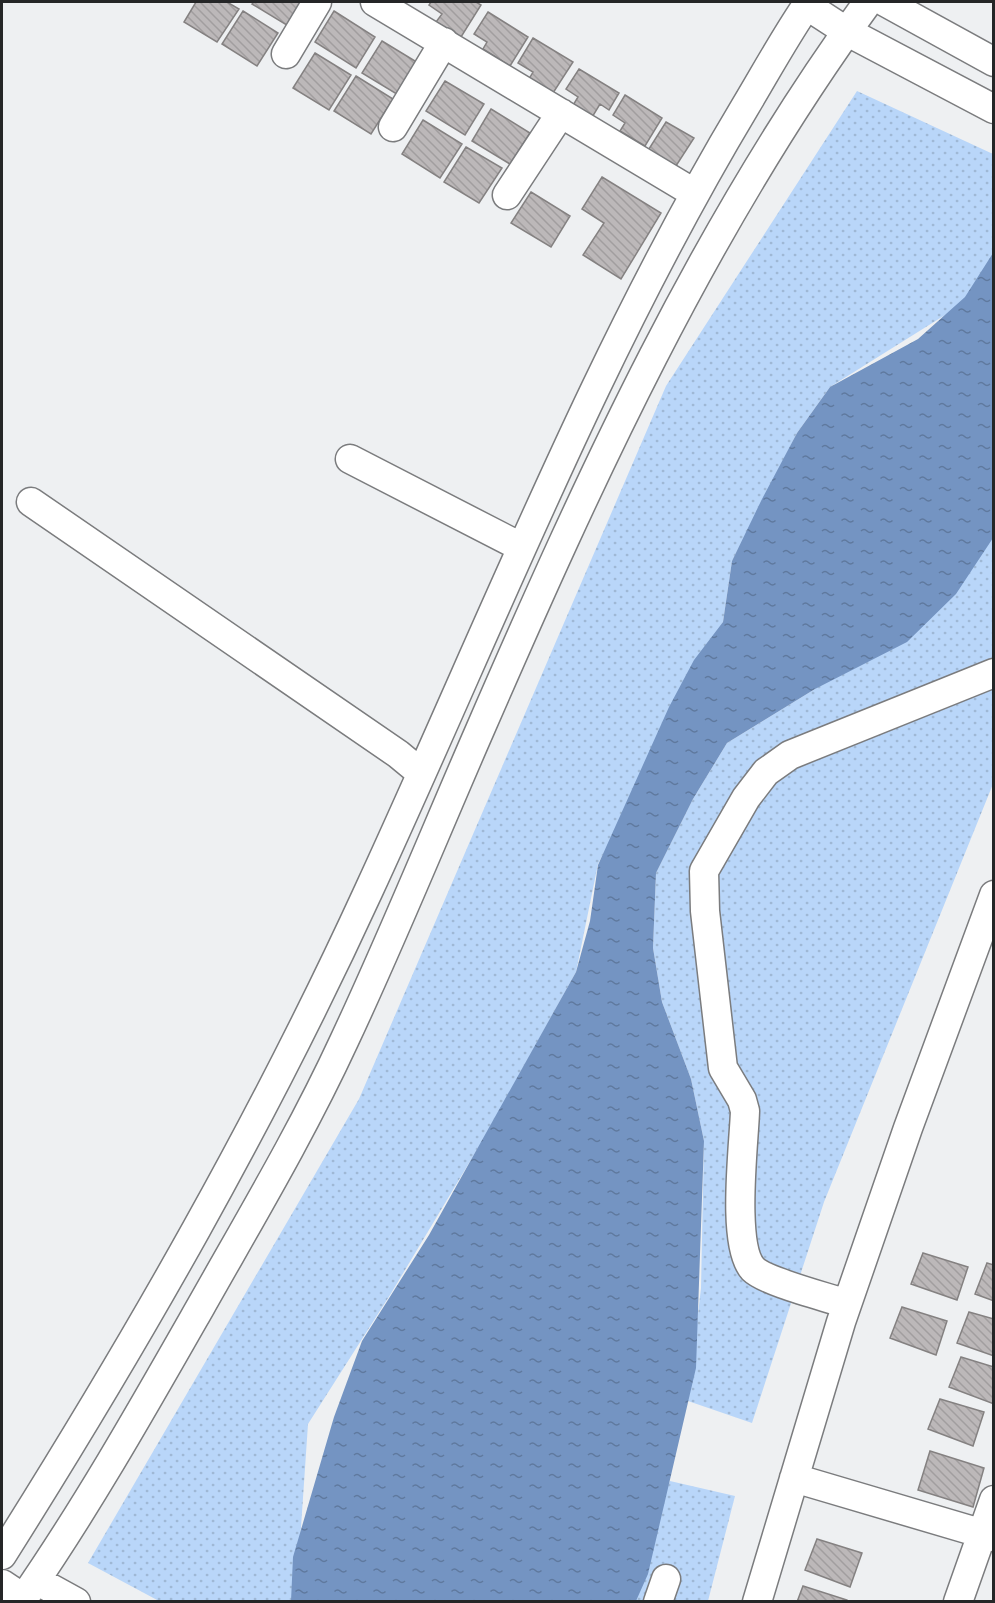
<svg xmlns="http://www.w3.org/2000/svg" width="995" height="1603" viewBox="0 0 995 1603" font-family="'PT Sans',sans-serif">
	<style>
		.grass { fill: url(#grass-dots) }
		.water { fill: url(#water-ripples) }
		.building { fill: url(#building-back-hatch); stroke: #848181; stroke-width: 1.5 }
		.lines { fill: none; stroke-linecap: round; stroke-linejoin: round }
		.minor-casing { stroke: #7b7c7e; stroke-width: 31 }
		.minor { stroke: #fff; stroke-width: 28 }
	</style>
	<defs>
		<pattern id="grass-dots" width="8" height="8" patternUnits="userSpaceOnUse" patternTransform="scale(1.5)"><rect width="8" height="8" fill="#b9d6f9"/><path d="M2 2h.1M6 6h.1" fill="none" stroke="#9fb8d5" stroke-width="1.8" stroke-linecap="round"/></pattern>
		<pattern id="water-ripples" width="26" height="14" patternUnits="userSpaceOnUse" patternTransform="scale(1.5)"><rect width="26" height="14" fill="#7494c2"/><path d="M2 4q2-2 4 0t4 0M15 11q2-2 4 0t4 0" fill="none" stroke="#5f799e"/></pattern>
		<pattern id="building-back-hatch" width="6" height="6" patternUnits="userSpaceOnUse" patternTransform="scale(1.5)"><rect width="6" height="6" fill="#bcb8b9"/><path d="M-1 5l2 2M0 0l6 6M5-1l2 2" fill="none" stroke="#a19e9f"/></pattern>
	</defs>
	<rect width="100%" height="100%" fill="#eef0f2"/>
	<!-- grass -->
	<path class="grass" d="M 857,91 L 993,154 L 993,285 L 830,387 L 797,433 L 732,561 L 723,622 L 598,864 L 576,972 L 487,1133 L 390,1295 L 308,1424 L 296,1601 L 159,1601 L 88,1563 L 359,1099 L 666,386 Z
		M 993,537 L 993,784 L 824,1202 L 752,1423 L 688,1401 L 701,1288 L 704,1141 L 691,1079 L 662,1002 L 653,948 L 656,873 L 693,799 L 727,743 L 815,689 Z
		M 670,1481 L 735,1496 L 708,1601 L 620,1602 Z"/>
	<!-- water -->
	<path class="water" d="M 993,253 L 993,538 L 956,594 L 907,642 L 815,689 L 727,743 L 693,799 L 656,873 L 653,948 L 662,1002 L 691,1079 L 704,1141 L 696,1368 L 648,1574 L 636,1601 L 291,1601 L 293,1557 L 334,1417 L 362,1341 L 429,1235 L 576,972 L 590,921 L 598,865 L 669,707 L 694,660 L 723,622 L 732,561 L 762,499 L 797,433 L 830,387 L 918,339 L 965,297 Z"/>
	<!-- building -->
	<path class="building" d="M 196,2 L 227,2 L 239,9 L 217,42 L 184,22 Z
		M 254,2 L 306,2 L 290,27 L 252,4 Z
		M 431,2 L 476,2 L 481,5 L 461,37 L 436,22 L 442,14 L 429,5 Z
		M 243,11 L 278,33 L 257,66 L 222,44 Z
		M 334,11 L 375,37 L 356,68 L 315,42 Z
		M 488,12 L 528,37 L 510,66 L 483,49 L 487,42 L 474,34 Z
		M 533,38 L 573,62 L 553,93 L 529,79 L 533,72 L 518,63 Z
		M 382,41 L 420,64 L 400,96 L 362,73 Z
		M 315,53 L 351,75 L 329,110 L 293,88 Z
		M 579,69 L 619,93 L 609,110 L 600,104 L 591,119 L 572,107 L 578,97 L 566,89 Z
		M 356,76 L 393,99 L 371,134 L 334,111 Z
		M 445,81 L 484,104 L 465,135 L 426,111 Z
		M 625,95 L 662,118 L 645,146 L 620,131 L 625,123 L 613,115 Z
		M 491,109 L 530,133 L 510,164 L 472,141 Z
		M 423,120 L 462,144 L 440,178 L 402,154 Z
		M 666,122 L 694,138 L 674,169 L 647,152 Z
		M 466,147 L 502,168 L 479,203 L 444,182 Z
		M 602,177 L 661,213 L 621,279 L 583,255 L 604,223 L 582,209 Z
		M 531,192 L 570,216 L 551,247 L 511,223 Z
		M 923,1253 L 968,1267 L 957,1300 L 911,1284 Z
		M 987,1263 L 994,1265 L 994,1301 L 975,1294 Z
		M 902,1307 L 947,1321 L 936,1355 L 890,1338 Z
		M 969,1312 L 994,1319 L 994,1356 L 957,1343 Z
		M 961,1357 L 994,1367 L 994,1404 L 949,1387 Z
		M 940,1399 L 984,1412 L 973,1446 L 928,1429 Z
		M 930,1451 L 984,1468 L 973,1507 L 918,1490 Z
		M 817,1539 L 862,1553 L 850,1587 L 805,1570 Z
		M 803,1586 L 847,1600 L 847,1602 L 797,1602 Z"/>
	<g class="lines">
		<defs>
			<path id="minor" d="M 375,2 L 694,193
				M 885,2 L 994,62
				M 806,5 L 846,31 L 994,109
				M 286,54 L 317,2
				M 393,127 L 444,42
				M 507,195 L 561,113
				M 350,459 L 521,547
				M 31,502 L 398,754 L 421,773
				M 847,1304 C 827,1297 766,1282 753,1269 C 731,1245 744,1144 745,1111 L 742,1100 L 723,1068 L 705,911 L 704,871 L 746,798 L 766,772 L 790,755 L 994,673
				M 794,1478 L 994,1537
				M 2,1555 C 137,1341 262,1123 368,892 C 490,628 595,357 745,107 C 766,72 786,35 809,2
				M 36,1580 L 76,1602
				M 2,1584 L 23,1598
				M 21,1602 C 87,1507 144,1406 201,1306 C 250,1219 302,1132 344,1041 C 392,939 434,835 479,732 C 589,479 704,226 868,2
				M 658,1602 L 666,1579
				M 757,1602 L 841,1322 L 908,1128 L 994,895
				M 958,1602 L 994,1500"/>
		</defs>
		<!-- minor casing -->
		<use href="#minor" class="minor-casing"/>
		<!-- minor -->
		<use href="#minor" class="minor"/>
	</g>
	<!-- border -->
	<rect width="995" height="1603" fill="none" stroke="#252627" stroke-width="6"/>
</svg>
